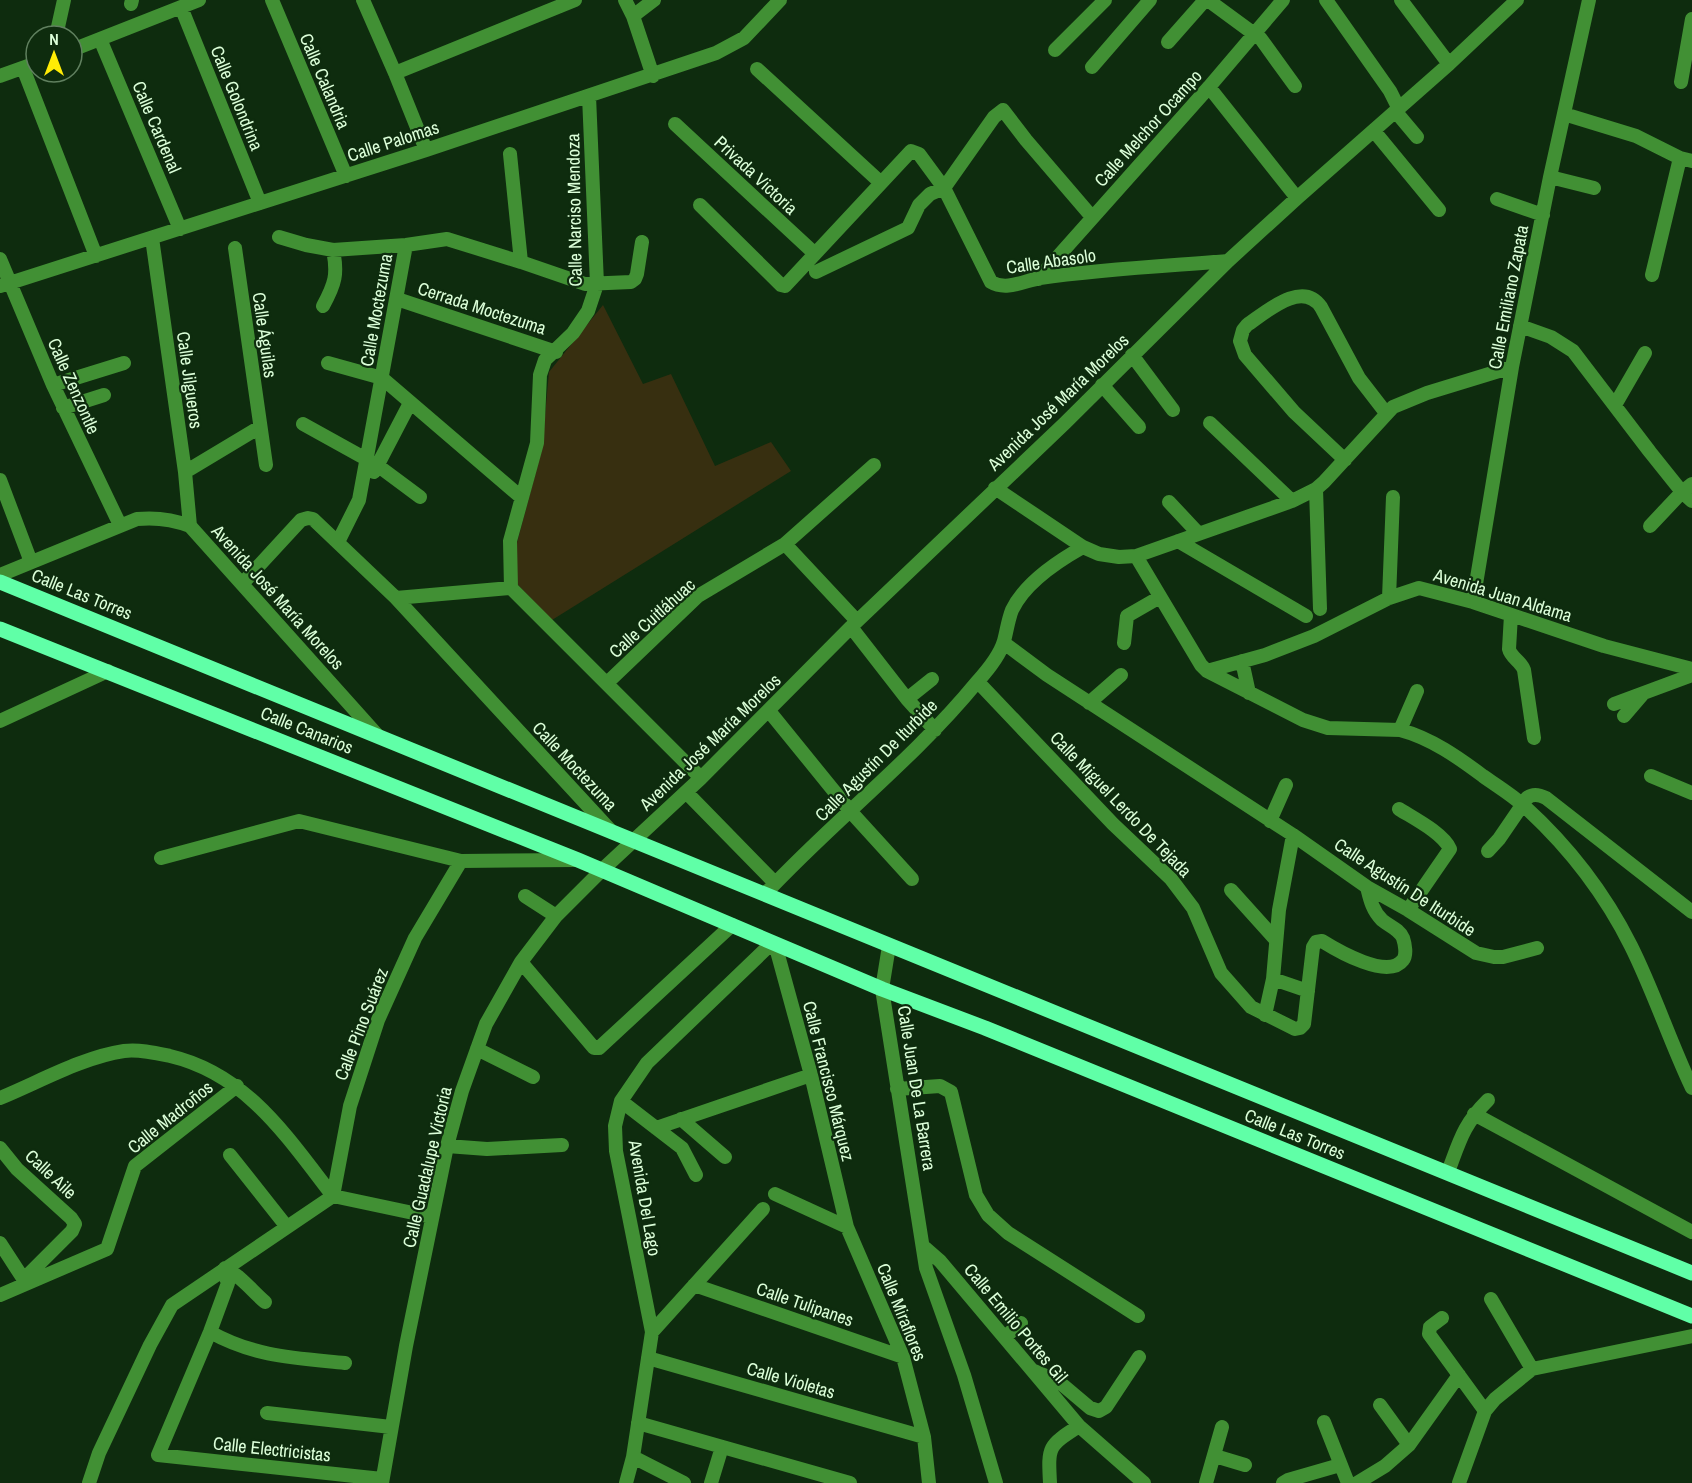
<svg xmlns="http://www.w3.org/2000/svg" width="1692" height="1483" viewBox="0 0 1692 1483" font-family="'Archivo Narrow',sans-serif">
	<style>
		.green { fill: #372f10 }
		.lines { fill: none; stroke-linecap: round; stroke-linejoin: round }
		.minor { stroke: #419034; stroke-width: 14 }
		.major { stroke: #60ffa7; stroke-width: 15 }
		.labels { text-anchor: middle; dominant-baseline: central; stroke-width: 4.5; stroke-linejoin: round; paint-order: stroke }
		.street-label { font-size: 18px; fill: #dcffd9; stroke: #0e2c0e }
	</style>
	<rect width="100%" height="100%" fill="#0e2c0e"/>
	<!-- green -->
	<path class="green" d="M 603,305 L 643,384 L 671,374 L 715,466 L 771,442 L 791,471 L 552,620 L 517,584 L 515,550 L 542,449 L 549,372 Z"/>
	<g class="lines">
		<!-- minor -->
		<path class="minor" d="M 272,0 L 346,176
			M 363,0 L 395,73 L 426,150
			M 625,0 L 633,16 L 653,76
			M 1208,0 L 1261,39 L 1295,86
			M 1326,0 L 1390,91 L 1399,109
			M 1401,0 L 1449,64
			M 131,4 L 132,0
			M 181,7 L 260,203
			M 633,16 L 654,0
			M 56,36 L 64,0
			M 100,39 L 180,229
			M 1168,42 L 1205,0
			M 72,50 L 199,0
			M 1055,50 L 1105,0
			M 1092,67 L 1150,0
			M 23,68 L 96,256
			M 757,69 L 880,182
			M 395,73 L 575,0
			M 0,76 L 36,63
			M 1681,82 L 1692,19
			M 1209,87 L 1297,198
			M 589,96 L 597,284 L 588,311 L 573,333 L 545,360 L 540,375 L 537,443 L 510,541 L 511,588 L 701,778
			M 1396,112 L 1417,137
			M 1564,114 L 1636,136 L 1680,158 L 1692,161
			M 675,124 L 814,253
			M 1374,131 L 1439,210
			M 510,154 L 521,262
			M 1550,177 L 1594,188
			M 1497,199 L 1543,215
			M 700,205 L 781,285 L 785,286 L 911,151 L 919,154 L 944,188 L 991,282 C 1006,291 1024,281 1040,278 C 1102,269 1165,266 1228,261
			M 279,237 L 306,245 L 333,250 L 406,245 L 447,239 L 521,262 L 585,284 L 631,282 L 635,279 L 637,274 L 642,242
			M 152,238 L 185,472 L 190,526
			M 235,248 L 266,465
			M 0,259 L 53,385 L 120,525
			M 816,272 L 908,228 L 919,205 L 930,194 L 944,188 L 994,117 L 1003,110 L 1026,140 L 1092,217
			M 1652,275 L 1680,158
			M 1038,279 L 1209,87 L 1283,0
			M 0,286 L 426,150 L 716,53 L 744,38 L 780,0
			M 397,299 L 556,352
			M 323,306 C 335,284 338,274 333,250
			M 1520,326 L 1551,337 L 1573,351 L 1650,452 L 1682,492 L 1692,501
			M 1132,355 L 1173,410
			M 328,363 L 382,378 L 522,498
			M 53,385 L 124,363
			M 1102,385 L 1139,427
			M 1615,405 L 1645,353
			M 63,408 L 104,395
			M 1210,423 L 1292,501
			M 303,424 L 377,465 L 420,497
			M 1345,460 L 1294,412 L 1245,355 L 1240,341 L 1243,330 L 1247,325 C 1265,313 1302,279 1321,307 L 1359,378 L 1386,413
			M 185,472 L 260,427
			M 374,472 L 410,403
			M 0,480 L 31,562
			M 995,488 L 1083,547 L 1099,554 L 1119,557 L 1136,556 L 1292,501 L 1316,489 L 1324,482 L 1393,407 L 1427,393 L 1512,367
			M 1316,489 L 1320,609
			M 1169,502 L 1198,533
			M 1650,526 L 1682,492 L 1692,484
			M 1178,541 L 1306,616
			M 338,542 L 359,500 L 406,245
			M 785,544 L 857,621
			M 1136,556 L 1201,665 L 1207,671 L 1303,720 L 1328,728 L 1400,730 C 1431,738 1459,758 1483,776 C 1497,786 1512,795 1524,806 C 1567,845 1605,894 1631,946 C 1654,992 1670,1042 1692,1088
			M 0,575 L 137,519 C 157,517 172,519 190,526 L 378,736
			M 242,584 L 301,520 L 308,518 L 313,519 L 396,598 L 612,832
			M 396,598 L 511,588
			M 1389,598 L 1393,497
			M 1473,602 L 1512,367 L 1550,177 L 1589,0
			M 1511,615 L 1509,649 C 1511,658 1521,661 1524,670 L 1534,738
			M 851,627 L 907,699 L 935,730
			M 1004,643 L 1047,675 L 1293,835 L 1367,887 L 1408,910 L 1476,953 L 1494,957 L 1503,957 L 1537,948
			M 1124,643 L 1127,616 L 1160,597
			M 1242,661 L 1249,693
			M 1207,671 L 1265,655 L 1314,636 L 1389,598 L 1419,588 L 1473,602 L 1604,646 L 1692,669
			M 978,682 L 1113,824 L 1171,879 L 1193,908 L 1221,973 L 1251,1007 L 1295,1029 L 1300,1028 L 1304,1024 L 1313,947 L 1316,942 L 1322,941 C 1338,951 1388,980 1403,960 C 1407,955 1405,944 1403,938 C 1399,929 1389,926 1382,920 C 1372,910 1370,899 1367,887
			M 607,683 L 698,596 L 785,544 L 874,465
			M 907,699 L 932,679
			M 1089,703 L 1121,675
			M 1614,704 L 1692,675
			M 769,711 L 851,812 L 912,879
			M 1624,716 L 1642,695
			M 0,721 L 108,671
			M 1400,730 L 1417,691
			M 1651,776 L 1692,793
			M 686,792 L 775,883
			M 1399,809 C 1413,818 1443,833 1450,849 L 1408,910
			M 1270,821 L 1286,785
			M 1488,851 L 1499,839 L 1527,798 C 1533,793 1540,795 1546,798 L 1692,912
			M 161,858 L 299,821 L 461,861
			M 1231,890 L 1276,940
			M 765,894 C 833,821 913,760 977,682 C 987,671 1000,655 1004,641 C 1007,630 1008,620 1012,610 C 1025,583 1058,561 1083,547
			M 525,896 L 556,916
			M 775,944 L 811,1075 L 847,1227 L 903,1357 L 924,1437 L 929,1483
			M 889,946 L 882,989 L 926,1268 L 964,1375 L 996,1483
			M 521,962 L 594,1048 L 599,1048 L 732,925
			M 1273,979 L 1308,991
			M 1265,1015 L 1273,979 L 1279,910 L 1293,835
			M 477,1049 L 533,1077
			M 897,1089 L 940,1086 L 951,1092 L 976,1195 L 988,1215 L 1008,1233 L 1138,1316
			M 0,1098 C 39,1082 83,1057 124,1051 C 139,1049 156,1053 170,1056 C 247,1074 287,1137 333,1196 L 432,1217
			M 621,1101 L 682,1148 L 696,1175
			M 1474,1114 L 1692,1232
			M 681,1119 L 725,1157
			M 656,1128 L 811,1075
			M 447,1146 L 487,1149 L 562,1145
			M 0,1148 L 17,1169 L 71,1218 L 75,1224 L 72,1231 L 24,1279
			M 230,1155 L 287,1227
			M 1448,1172 C 1460,1140 1463,1125 1488,1100
			M 775,1194 L 847,1227
			M 0,1243 L 26,1283
			M 924,1247 L 940,1261 L 1079,1426 L 1144,1483
			M 225,1268 C 240,1275 252,1291 265,1302
			M 223,1270 L 228,1283 L 210,1332 L 158,1455 L 382,1479
			M 694,1285 L 903,1357
			M 0,1295 L 107,1249 L 135,1166 L 237,1086
			M 1491,1299 L 1532,1369
			M 1442,1318 L 1430,1327 L 1429,1334 L 1485,1411
			M 210,1332 C 255,1357 295,1358 345,1363
			M 652,1332 L 763,1209
			M 1005,1337 L 1021,1323
			M 648,1358 L 924,1437
			M 1034,1371 L 1058,1381 L 1090,1408 L 1099,1411 L 1106,1407 L 1139,1357
			M 1380,1405 L 1409,1445
			M 267,1413 L 391,1427
			M 1324,1422 L 1348,1483
			M 638,1423 L 850,1483
			M 1215,1456 L 1245,1465
			M 633,1457 L 684,1483
			M 89,1483 L 99,1453 L 150,1345 L 172,1305 L 333,1196 L 350,1106 L 378,1020 L 415,938 L 461,861 L 576,860
			M 382,1483 L 406,1346 L 447,1146 L 462,1091 L 486,1024 L 521,962 L 556,916 L 602,870 L 701,778 L 851,627 L 1065,423 L 1228,261 L 1297,198 L 1449,64 L 1517,0
			M 626,1483 L 633,1457 L 652,1332 L 616,1151 L 615,1126 L 621,1101 L 647,1063 L 772,943
			M 711,1483 L 722,1447
			M 1050,1483 C 1048,1446 1048,1446 1079,1426
			M 1206,1483 L 1222,1427
			M 1283,1483 L 1288,1480 L 1340,1465
			M 1357,1483 L 1385,1466 L 1409,1445 L 1459,1375
			M 1459,1483 L 1485,1411 L 1495,1399 L 1532,1369 L 1692,1336"/>
		<!-- major -->
		<path class="major" d="M 0,582 L 1692,1273
			M 0,629 L 578,860 L 882,989 L 985,1028 L 1692,1316"/>
	</g>
	<g class="labels">
		<!-- street labels -->
		<g class="street-label">
			<text transform="translate(325 81) rotate(67)">Calle Calandria</text>
			<text transform="translate(237 98) rotate(68)">Calle Golondrina</text>
			<text transform="translate(157 127) rotate(67)">Calle Cardenal</text>
			<text transform="translate(1148 128) rotate(-48)">Calle Melchor Ocampo</text>
			<text transform="translate(393 141) rotate(-18)">Calle Palomas</text>
			<text transform="translate(756 175) rotate(43)">Privada Victoria</text>
			<text transform="translate(574 210) rotate(-91)">Calle Narciso Mendoza</text>
			<text transform="translate(1051 261) rotate(-8)">Calle Abasolo</text>
			<text transform="translate(1508 297) rotate(-79)">Calle Emiliano Zapata</text>
			<text transform="translate(482 308) rotate(18)">Cerrada Moctezuma</text>
			<text transform="translate(376 310) rotate(-80)">Calle Moctezuma</text>
			<text transform="translate(265 335) rotate(82)">Calle Águilas</text>
			<text transform="translate(190 380) rotate(82)">Calle Jilgueros</text>
			<text transform="translate(74 386) rotate(66)">Calle Zenzontle</text>
			<text transform="translate(1058 402) rotate(-44)">Avenida José María Morelos</text>
			<text transform="translate(82 594) rotate(22)">Calle Las Torres</text>
			<text transform="translate(1503 595) rotate(17)">Avenida Juan Aldama</text>
			<text transform="translate(278 597) rotate(48)">Avenida José María Morelos</text>
			<text transform="translate(652 618) rotate(-42)">Calle Cuitláhuac</text>
			<text transform="translate(307 730) rotate(22)">Calle Canarios</text>
			<text transform="translate(710 742) rotate(-44)">Avenida José María Morelos</text>
			<text transform="translate(876 760) rotate(-45)">Calle Agustín De Iturbide</text>
			<text transform="translate(575 766) rotate(47)">Calle Moctezuma</text>
			<text transform="translate(1121 804) rotate(46)">Calle Miguel Lerdo De Tejada</text>
			<text transform="translate(1405 887) rotate(33)">Calle Agustín De Iturbide</text>
			<text transform="translate(361 1024) rotate(-69)">Calle Pino Suárez</text>
			<text transform="translate(829 1081) rotate(76)">Calle Francisco Márquez</text>
			<text transform="translate(917 1088) rotate(81)">Calle Juan De La Barrera</text>
			<text transform="translate(170 1117) rotate(-39)">Calle Madroños</text>
			<text transform="translate(1295 1134) rotate(22)">Calle Las Torres</text>
			<text transform="translate(427 1167) rotate(-77)">Calle Guadalupe Victoria</text>
			<text transform="translate(51 1174) rotate(43)">Calle Aile</text>
			<text transform="translate(645 1198) rotate(80)">Avenida Del Lago</text>
			<text transform="translate(805 1304) rotate(19)">Calle Tulipanes</text>
			<text transform="translate(902 1312) rotate(68)">Calle Miraflores</text>
			<text transform="translate(1016 1323) rotate(50)">Calle Emilio Portes Gil</text>
			<text transform="translate(791 1380) rotate(16)">Calle Violetas</text>
			<text transform="translate(272 1449) rotate(6)">Calle Electricistas</text>
		</g>
	</g>
	<!-- north arrow -->
	<g transform="translate(54 54)"><circle r="28" fill="#0e2c0e" stroke="#60805f" stroke-width="1.5"/>
	<path d="M0-4.5L10 22L0 15L-10 22Z" fill="#ffec05"/>
	<text y="-9" font-size="16" font-weight="bold" text-anchor="middle" fill="#dcffd9">N</text>
	</g>
</svg>
